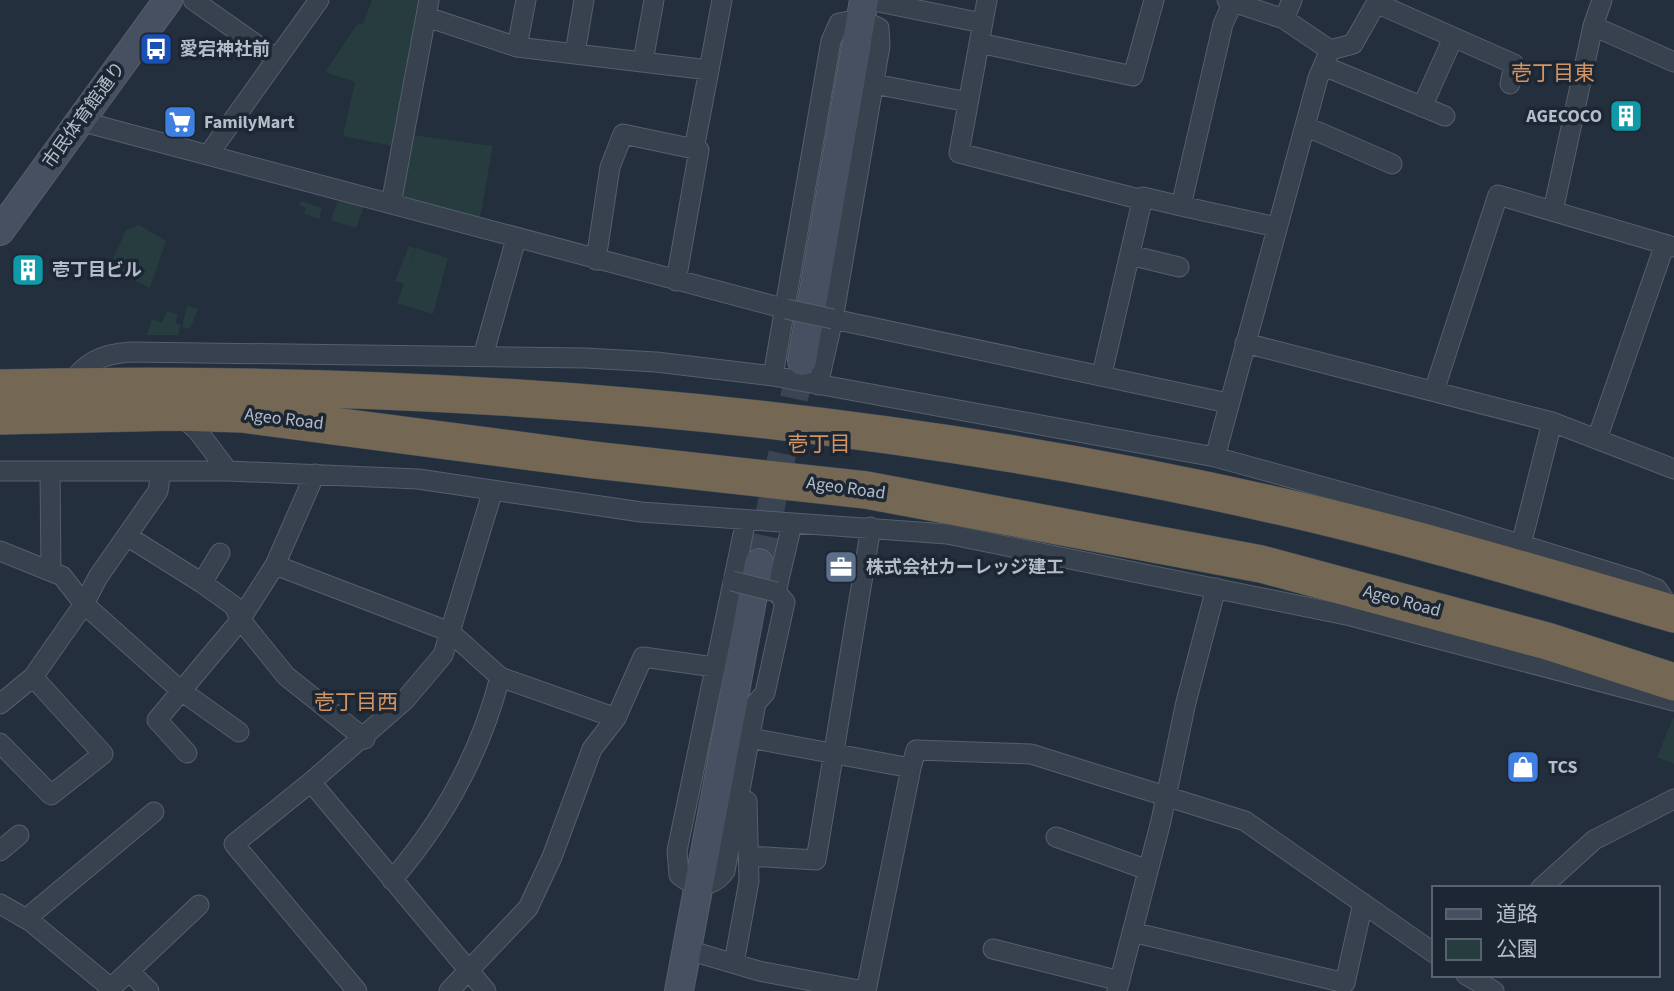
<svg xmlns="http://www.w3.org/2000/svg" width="1674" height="991" viewBox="0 0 1674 991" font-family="'Source Sans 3','Noto Sans JP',sans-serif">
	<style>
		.green { fill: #263c3f }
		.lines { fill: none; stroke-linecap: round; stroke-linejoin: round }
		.secondary-tunnel { stroke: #3a4453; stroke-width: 28; stroke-dasharray: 28 14; stroke-linecap: butt }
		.street-casing { stroke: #565f6c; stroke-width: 21 }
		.secondary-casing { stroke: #565f6c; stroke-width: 30 }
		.highway-casing { stroke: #434c59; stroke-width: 38 }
		.street { stroke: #38414e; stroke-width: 19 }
		.secondary { stroke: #465061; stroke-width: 28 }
		.highway { stroke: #746855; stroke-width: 37 }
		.street-bridge-casing { stroke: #565f6c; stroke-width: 21; stroke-linecap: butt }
		.street-bridge { stroke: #38414e; stroke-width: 19 }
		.labels { text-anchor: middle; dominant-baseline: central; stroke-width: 7; stroke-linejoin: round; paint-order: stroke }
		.poi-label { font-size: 18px; font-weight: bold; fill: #b4bcc9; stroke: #1d2633; text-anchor: start }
		.street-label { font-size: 18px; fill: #b4bcc9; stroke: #1d2633 }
		.quarter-label { font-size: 21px; fill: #d59563; stroke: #1d2633 }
	</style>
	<rect width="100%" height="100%" fill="#242f3e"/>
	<!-- green -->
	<path class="green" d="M 372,0 L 423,0 L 398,147 L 343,136 L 355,82 L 325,72 L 358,23 L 363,24 Z
		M 412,135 L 493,146 L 480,217 L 405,202 L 400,196 Z
		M 344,199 L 364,206 L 356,228 L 331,220 L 337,202 Z
		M 301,201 L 322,208 L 319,219 L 304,214 L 306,208 L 299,205 Z
		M 139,225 L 166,241 L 150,288 L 109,267 L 126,230 Z
		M 409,246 L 415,248 L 410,264 L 416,248 L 448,258 L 433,314 L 397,303 L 404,284 L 395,281 Z
		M 187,305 L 198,309 L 190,329 L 182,327 Z
		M 167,311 L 178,314 L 175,323 L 181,325 L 178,335 L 147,335 L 152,319 L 162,323 Z
		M 1673,718 L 1674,719 L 1674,764 L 1657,757 Z"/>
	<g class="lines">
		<!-- secondary-tunnel -->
		<path class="secondary-tunnel" d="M 759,563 L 802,361"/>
		<defs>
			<path id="street" d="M 193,0 L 277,59
				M 869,0 L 982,23
				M 987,0 L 959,153 L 1143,200
				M 1227,0 L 1284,19
				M 1292,0 L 1284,19 L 1330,50
				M 1376,3 L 1514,64 L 1510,84
				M 427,17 L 517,47 L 709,70 L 722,0
				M 1593,26 L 1602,0
				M 979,43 L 1133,76 L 1154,0
				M 517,47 L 526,0
				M 1330,50 L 1353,44 L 1378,0
				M 575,53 L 584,0
				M 643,61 L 654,0
				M 1326,67 L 1445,116
				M 874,84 L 968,102
				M 1422,107 L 1453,38
				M 80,121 L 786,309
				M 1305,126 L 1392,164
				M 694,149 L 709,70
				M 208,155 L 319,0
				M 391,204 L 429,0
				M 1181,206 L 1277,227
				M 1553,211 L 1593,26 L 1674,62
				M 1130,255 L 1179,267
				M 596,260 L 610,167 L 623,134 L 699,150 L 676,281
				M 833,319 L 1228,403
				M 1245,343 L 1552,422 L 1674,469
				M 483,356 L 516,239
				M 1102,374 L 1143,197 L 1181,206 L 1223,24 L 1233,2
				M 773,376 L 831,41 L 839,23 L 860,19 L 879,28 L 880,46 L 833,319 L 818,385
				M 67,387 C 86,362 100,354 131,352 L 586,358 L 656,362 L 773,376 L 1215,457 L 1429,516 L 1635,580 L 1657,589 L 1672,611
				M 1434,391 L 1498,195 L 1674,247
				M 178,414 L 197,430 L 228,471
				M 1597,439 L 1665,244
				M 1215,457 L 1318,78 L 1330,50
				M 0,471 L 228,471 L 418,479 L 641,512 L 947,534 L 1351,616 L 1674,701
				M 50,472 L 51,571
				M 746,520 L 677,851 L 679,875 C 694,888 713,888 725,871 L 756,703 L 765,693 L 785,602 L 776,592 L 792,524
				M 127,536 L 202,583 L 220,553
				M 1521,545 L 1552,422
				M 0,551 L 62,576 L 84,604 L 180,690 L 239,732
				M 275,565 L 450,632 L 500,677 C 480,755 444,820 392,880
				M 202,583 L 234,606 L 240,619 L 286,676 L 365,739
				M 500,677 L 616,718
				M 0,704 L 33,677 L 84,604 L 98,577 L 158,491 L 161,471
				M 750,738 L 911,768 L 866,991
				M 0,743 L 51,795 L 103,754 L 33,677
				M 187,753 L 157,720 L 238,623 L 275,565 L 315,474
				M 911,768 L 916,750 L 1031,754 L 1245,821 L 1434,953
				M 311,782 L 234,844 L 357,991
				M 1056,837 L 1148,870
				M 0,851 L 19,835
				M 749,856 L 816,860 L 871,527
				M 1541,888 L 1594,840 L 1674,799
				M 0,904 L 30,921 L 111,988 L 199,905
				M 27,918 L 154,812
				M 1132,932 L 1345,983 L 1363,903
				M 993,949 L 1120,981
				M 688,950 L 759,971 L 864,991
				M 734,963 L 749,881 L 747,801
				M 129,971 L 149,991
				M 1466,975 L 1494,991
				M 449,991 L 528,908 L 552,857 L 592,749 L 616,718 L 643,657 L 714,667
				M 486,991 L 311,782 L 405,700 L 443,655 L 493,490
				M 1117,991 L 1161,821 L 1186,702 L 1216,588"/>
			<path id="secondary" d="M 0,231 L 168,0
				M 802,361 L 864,0
				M 679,991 L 759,563"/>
			<path id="highway" d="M 0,388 C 428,378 861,411 1279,506 C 1412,536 1543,576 1674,614
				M 0,416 L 175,412 L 242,414 L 594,460 L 866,490 L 1261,564 L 1547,641 L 1674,682"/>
		</defs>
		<!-- street casing -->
		<use href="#street" class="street-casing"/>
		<!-- secondary casing -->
		<use href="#secondary" class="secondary-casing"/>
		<!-- highway casing -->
		<use href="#highway" class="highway-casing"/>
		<!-- street -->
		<use href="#street" class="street"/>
		<!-- secondary -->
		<use href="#secondary" class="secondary"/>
		<!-- highway -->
		<use href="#highway" class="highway"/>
		<defs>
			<path id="street-bridge" d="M 786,309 L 833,319
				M 732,581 L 776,592"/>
		</defs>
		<!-- street-bridge casing -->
		<use href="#street-bridge" class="street-bridge-casing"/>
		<!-- street-bridge -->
		<use href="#street-bridge" class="street-bridge"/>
	</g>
	<!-- icons -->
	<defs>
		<symbol id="bus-square" viewBox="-11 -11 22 22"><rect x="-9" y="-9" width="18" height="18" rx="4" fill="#1a4fb4" stroke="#1d2633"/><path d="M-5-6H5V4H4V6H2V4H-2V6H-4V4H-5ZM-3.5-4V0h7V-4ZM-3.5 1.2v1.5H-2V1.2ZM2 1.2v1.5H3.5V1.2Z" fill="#fff"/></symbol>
		<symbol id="building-square" viewBox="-11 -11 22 22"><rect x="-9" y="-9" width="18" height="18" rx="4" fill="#0f9aa8" stroke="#1d2633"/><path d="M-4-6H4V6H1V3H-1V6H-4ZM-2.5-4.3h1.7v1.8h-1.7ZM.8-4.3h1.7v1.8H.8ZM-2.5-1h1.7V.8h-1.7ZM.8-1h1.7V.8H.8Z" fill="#fff"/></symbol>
		<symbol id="supermarket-square" viewBox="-11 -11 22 22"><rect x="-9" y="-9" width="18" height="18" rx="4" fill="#3f7fe0" stroke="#1d2633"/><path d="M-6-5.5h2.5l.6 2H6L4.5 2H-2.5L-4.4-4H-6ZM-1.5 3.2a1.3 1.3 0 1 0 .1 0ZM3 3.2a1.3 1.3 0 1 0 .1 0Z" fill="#fff"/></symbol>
		<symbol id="office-square" viewBox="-11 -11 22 22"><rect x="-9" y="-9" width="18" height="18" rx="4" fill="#5c6f8a" stroke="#1d2633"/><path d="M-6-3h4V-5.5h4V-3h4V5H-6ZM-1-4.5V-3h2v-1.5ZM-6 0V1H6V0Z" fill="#fff"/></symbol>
		<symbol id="shop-square" viewBox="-11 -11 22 22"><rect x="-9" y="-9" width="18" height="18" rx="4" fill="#3f7fe0" stroke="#1d2633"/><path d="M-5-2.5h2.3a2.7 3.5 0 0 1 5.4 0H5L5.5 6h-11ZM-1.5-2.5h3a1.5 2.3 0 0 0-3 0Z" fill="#fff"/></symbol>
	</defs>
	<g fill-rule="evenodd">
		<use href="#bus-square" x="137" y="30" width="38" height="38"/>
		<use href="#building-square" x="1607" y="97" width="38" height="38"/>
		<use href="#supermarket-square" x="161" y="103" width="38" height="38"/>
		<use href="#building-square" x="9" y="251" width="38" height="38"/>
		<use href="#office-square" x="822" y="548" width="38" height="38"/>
		<use href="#shop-square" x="1504" y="748" width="38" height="38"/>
	</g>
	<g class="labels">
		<!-- poi labels -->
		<g class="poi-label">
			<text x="180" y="49">愛宕神社前</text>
			<text x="1602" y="116" text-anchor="end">AGECOCO</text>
			<text x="204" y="122">FamilyMart</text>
			<text x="52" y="270">壱丁目ビル</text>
			<text x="866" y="567">株式会社カーレッジ建工</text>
			<text x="1548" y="767">TCS</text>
		</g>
		<!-- street labels -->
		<g class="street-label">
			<text transform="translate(84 115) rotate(-54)">市民体育館通り</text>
			<text transform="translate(284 419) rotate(7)">Ageo Road</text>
			<text transform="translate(846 488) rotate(8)">Ageo Road</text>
			<text transform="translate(1402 601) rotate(15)">Ageo Road</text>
		</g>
		<!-- quarter labels -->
		<g class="quarter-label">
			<text x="1553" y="73">壱丁目東</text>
			<text x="819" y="444">壱丁目</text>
			<text x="356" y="702">壱丁目西</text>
		</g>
	</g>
	<!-- legend -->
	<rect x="1432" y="886" width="228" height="91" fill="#1d2633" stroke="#59626f" stroke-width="2"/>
	<rect x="1446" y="909" width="35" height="10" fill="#465061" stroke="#59626f" stroke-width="2"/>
	<text x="1496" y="921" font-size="21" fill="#b4bcc9">道路</text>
	<rect x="1446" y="939" width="35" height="21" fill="#263c3f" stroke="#59626f" stroke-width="2"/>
	<text x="1496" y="956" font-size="21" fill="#b4bcc9">公園</text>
</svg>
